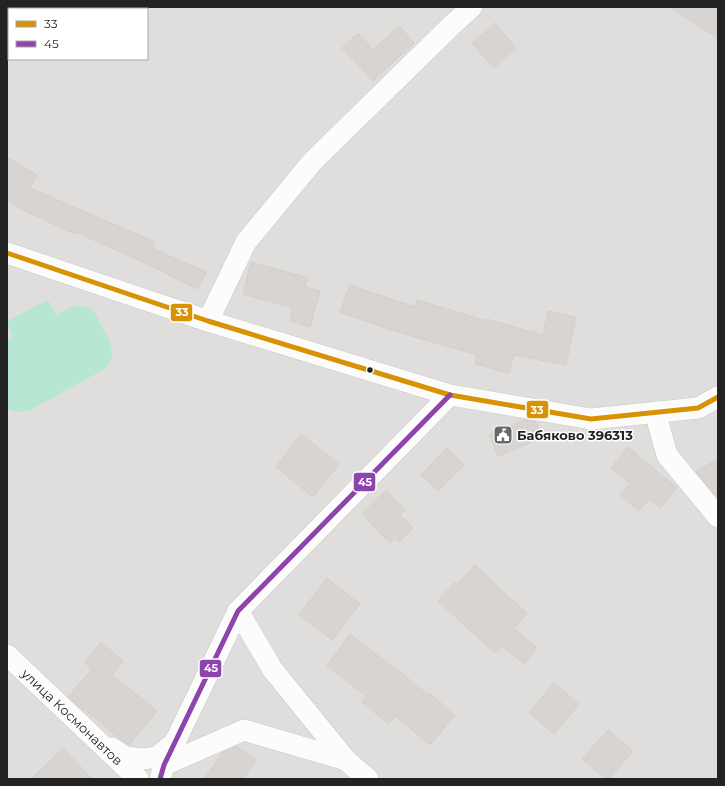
<svg xmlns="http://www.w3.org/2000/svg" width="725" height="786" viewBox="0 0 725 786" font-family="Montserrat,sans-serif">
	<style>
		.residential { fill: #dfdedc; fill-rule: evenodd }
		.pitch { fill: #b7e6d2 }
		.building { fill: #d7d4d2; stroke: #d3d0cc }
		.lines { fill: none; stroke-linecap: round; stroke-linejoin: round }
		.minor-casing { stroke: #c9c8c7; stroke-width: 22 }
		.minor { stroke: #fdfcfc; stroke-width: 21 }
		.bus-1-casing { stroke: #fff; stroke-width: 8 }
		.bus-2-casing { stroke: #fff; stroke-width: 8 }
		.bus-1 { stroke: #d79205; stroke-width: 5 }
		.bus-2 { stroke: #8e44ad; stroke-width: 5 }
		.bus-dot { fill: #222; stroke: #fff; stroke-width: 1.5 }
		.labels { text-anchor: middle; dominant-baseline: central; stroke-width: 3; stroke-linejoin: round; paint-order: stroke }
		.poi-label { font-size: 13px; font-weight: bold; fill: #222; stroke: #fff; text-anchor: start }
		.street-label { font-size: 13px; fill: #222; stroke: #fff }
		.line-badge { stroke: #fff; stroke-width: 1.5 }
		.badge-label { font-size: 11px; text-anchor: middle; font-weight: bold; fill: #fff }
	</style>
	<rect width="100%" height="100%" fill="#f0eeeb"/>
	<!-- residential -->
	<path class="residential" d="M 7,7 L 718,7 L 718,779 L 7,779 ZM 9,9 L 147,9 L 147,59 L 9,59 Z"/>
	<!-- pitch -->
	<path class="pitch" d="M 48,300 L 56,315 L 73,306 L 82,306 L 90,308 L 96,315 L 111,344 L 112,355 L 109,364 L 101,371 L 30,410 C 22,412 14,413 7,408 L 7,341 L 13,337 L 7,323 L 7,321 Z"/>
	<!-- building -->
	<path class="building" d="M 669,7 L 718,7 L 718,38 Z
		M 495,23 L 516,48 L 494,68 L 472,43 Z
		M 399,26 L 414,43 L 373,81 L 342,48 L 358,33 L 373,50 Z
		M 7,157 L 37,175 L 30,188 L 155,242 L 152,248 L 206,272 L 198,289 L 168,275 L 169,274 L 76,232 L 75,234 L 23,210 L 7,200 Z
		M 251,262 L 308,278 L 305,287 L 320,291 L 310,327 L 290,321 L 293,308 L 243,294 Z
		M 350,285 L 415,307 L 417,300 L 487,321 L 487,319 L 543,335 L 548,311 L 576,317 L 566,365 L 514,355 L 509,373 L 475,364 L 477,355 L 391,330 L 340,312 Z
		M 525,420 L 536,422 L 542,438 L 498,456 L 489,435 Z
		M 301,434 L 339,464 L 313,497 L 276,467 Z
		M 628,447 L 677,488 L 660,508 L 649,499 L 639,511 L 620,495 L 630,483 L 611,468 Z
		M 447,448 L 464,465 L 438,491 L 421,475 Z
		M 718,459 L 718,498 L 696,472 Z
		M 386,490 L 405,510 L 400,515 L 413,528 L 399,542 L 395,538 L 390,543 L 362,514 Z
		M 475,565 L 489,578 L 489,579 L 527,613 L 514,628 L 537,648 L 524,664 L 502,646 L 495,653 L 438,601 L 455,582 L 457,584 Z
		M 327,578 L 360,604 L 332,640 L 299,615 Z
		M 350,634 L 391,666 L 392,665 L 428,695 L 429,693 L 455,715 L 430,745 L 395,716 L 389,724 L 362,702 L 366,696 L 327,666 Z
		M 101,642 L 123,661 L 112,675 L 157,711 L 129,745 L 121,740 L 84,709 L 83,710 L 68,697 L 92,669 L 84,662 Z
		M 554,683 L 579,704 L 554,734 L 529,713 Z
		M 608,730 L 633,751 L 609,779 L 606,779 L 582,759 Z
		M 236,746 L 256,760 L 243,779 L 204,779 L 222,753 Z
		M 63,748 L 92,779 L 31,779 Z"/>
	<g class="lines">
		<defs>
			<g id="minor">
				<path d="M 7,253 L 208,321 L 450,395 L 591,419 L 698,408 L 718,397"/>
				<path d="M 208,321 L 246,242 L 313,161 L 453,24 L 472,7"/>
				<path d="M 655,412 L 667,455 L 718,517"/>
				<path d="M 238,611 L 273,670 L 346,760 L 368,779"/>
				<path id="s1" d="M 7,655 L 138,779"/>
				<path d="M 112,748 L 126,757 L 142,759 L 157,757 L 175,742"/>
				<path d="M 164,765 L 244,730 L 346,760"/>
				<path d="M 160,779 L 164,765 L 238,611 L 450,395"/>
			</g>
		</defs>
		<!-- minor casing -->
		<use href="#minor" class="minor-casing"/>
		<!-- minor -->
		<use href="#minor" class="minor"/>
		<defs>
			<path id="bus-1" d="M 7,253 L 208,321 L 450,395 L 591,419 L 698,408 L 718,397"/>
			<path id="bus-2" d="M 160,779 L 164,765 L 238,611 L 450,395"/>
		</defs>
		<!-- bus-1 casing -->
		<use href="#bus-1" class="bus-1-casing"/>
		<!-- bus-2 casing -->
		<use href="#bus-2" class="bus-2-casing"/>
		<!-- bus-1 -->
		<use href="#bus-1" class="bus-1"/>
		<!-- bus-2 -->
		<use href="#bus-2" class="bus-2"/>
	</g>
	<!-- icons -->
	<defs>
		<symbol id="civic-square" viewBox="-11 -11 22 22"><rect x="-9" y="-9" width="18" height="18" rx="4" fill="#6a6968" stroke="#fff"/><path d="M-.6-6.5H3V-4.5H.6V-3L4-1V1h2V6H-6V1h2V-1L-.6-3ZM-1.2 2.5V6h2.4V2.5Z" fill="#fff"/></symbol>
	</defs>
	<g fill-rule="evenodd">
		<use href="#civic-square" x="492" y="424" width="22" height="22"/>
	</g>
	<!-- markers -->
	<circle class="bus-dot" cx="370" cy="370" r="3.5"/>
	<g class="labels">
		<!-- poi labels -->
		<g class="poi-label">
			<text x="517" y="435">Бабяково 396313</text>
		</g>
		<!-- street labels -->
		<g class="street-label">
			<text stroke="none"><textPath href="#s1" startOffset="90">улица Космонавтов</textPath></text>
		</g>
	</g>
	<g class="line-badge">
		<rect x="170" y="303" width="23" height="19" rx="4" fill="#d79205"/>
		<rect x="526" y="400" width="23" height="19" rx="4" fill="#d79205"/>
		<rect x="353" y="472" width="23" height="20" rx="4" fill="#8e44ad"/>
		<rect x="199" y="659" width="23" height="19" rx="4" fill="#8e44ad"/>
	</g>
	<g class="badge-label">
		<text x="182" y="316">33</text>
		<text x="537" y="414">33</text>
		<text x="365" y="486">45</text>
		<text x="211" y="672">45</text>
	</g>
	<!-- border -->
	<rect width="725" height="786" fill="none" stroke="#222222" stroke-width="16"/>
	<!-- legend -->
	<rect x="8" y="8" width="140" height="52" fill="#ffffff" stroke="#a7a7a7"/>
	<rect x="16" y="21" width="20" height="6" fill="#d79205" stroke="#a7a7a7"/>
	<text x="44" y="28" font-size="12" fill="#222222">33</text>
	<rect x="16" y="41" width="20" height="6" fill="#8e44ad" stroke="#a7a7a7"/>
	<text x="44" y="48" font-size="12" fill="#222222">45</text>
</svg>
